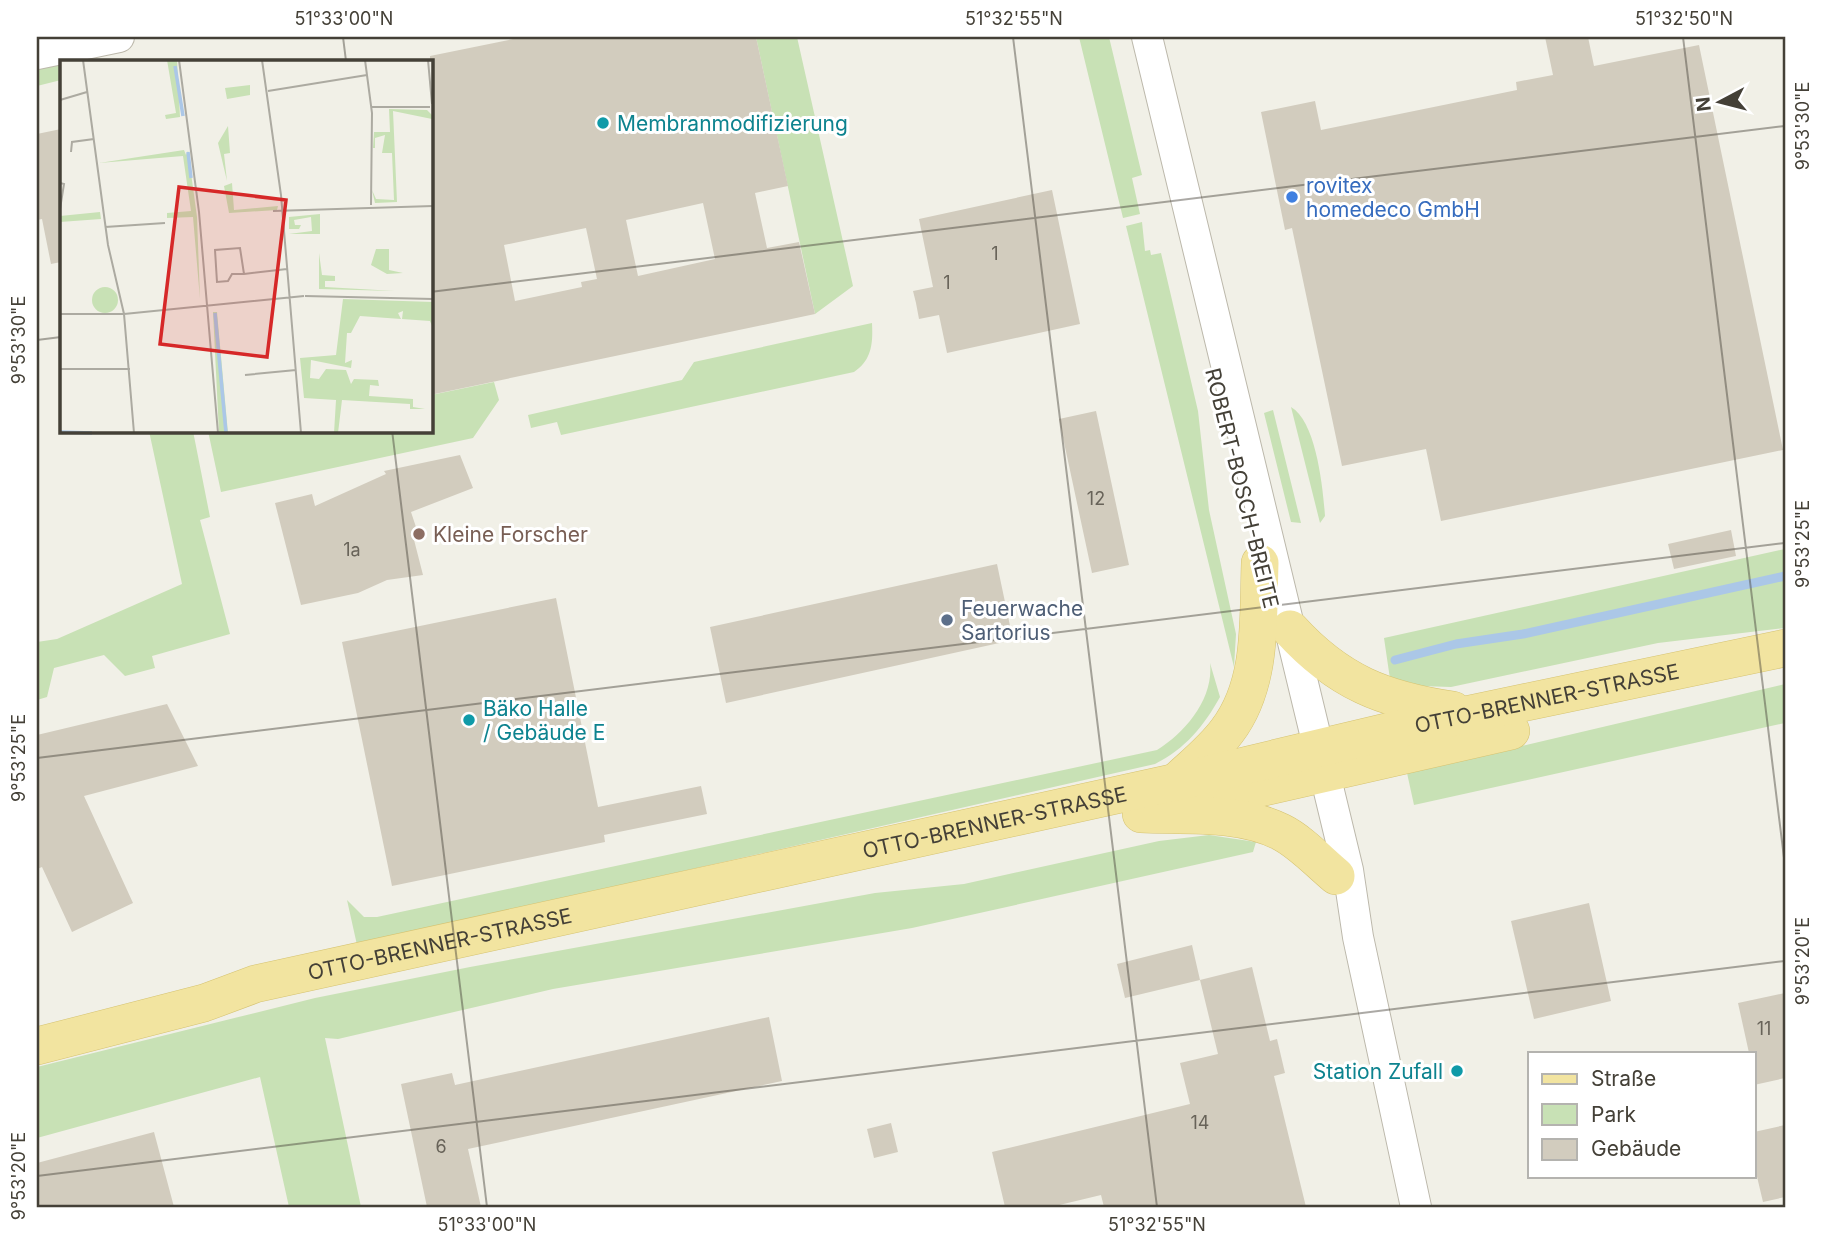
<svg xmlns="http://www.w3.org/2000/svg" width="1822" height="1244" viewBox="0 0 1822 1244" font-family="Inter,sans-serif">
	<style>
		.green { fill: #c8e1b5 }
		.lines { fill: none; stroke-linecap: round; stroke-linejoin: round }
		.stream { stroke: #abc7e7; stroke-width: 9 }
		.building { fill: #d2ccbe; fill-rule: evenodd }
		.minor-casing { stroke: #bcb8ab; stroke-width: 32 }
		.major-casing { stroke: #d5c372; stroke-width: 38 }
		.minor { stroke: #fff; stroke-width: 30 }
		.major { stroke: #f2e4a0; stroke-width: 37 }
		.ticks { fill: none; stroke: #444037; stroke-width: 2; stroke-opacity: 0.45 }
		.culture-dot { fill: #0f9aa8; stroke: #fff; stroke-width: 2.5 }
		.shop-dot { fill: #3f7fe0; stroke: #fff; stroke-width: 2.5 }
		.education-dot { fill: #8d6e63; stroke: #fff; stroke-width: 2.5 }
		.service-dot { fill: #5c6f8a; stroke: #fff; stroke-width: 2.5 }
		.labels { text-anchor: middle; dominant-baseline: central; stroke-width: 6; stroke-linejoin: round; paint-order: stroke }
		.number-label { font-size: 18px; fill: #686359 }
		.culture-label { font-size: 21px; fill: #0d838f; stroke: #fff; text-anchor: start }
		.shop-label { font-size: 21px; fill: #366cbe; stroke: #fff; text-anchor: start }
		.street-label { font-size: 21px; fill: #444037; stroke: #fff }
		.education-label { font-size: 21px; fill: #785e54; stroke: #fff; text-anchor: start }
		.service-label { font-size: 21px; fill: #4e5e75; stroke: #fff; text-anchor: start }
		.inset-river { fill: none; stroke: #abc7e7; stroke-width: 3.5 }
		.inset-road { fill: none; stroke: #acaaa1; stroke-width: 2 }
		.view { fill: #d62828; fill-opacity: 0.15; stroke: #d62828; stroke-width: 3.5 }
		.inset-edge { fill: none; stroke: #444037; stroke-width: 3.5 }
		.neatline { fill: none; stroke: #444037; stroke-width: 2.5 }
		.ticks-label { font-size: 18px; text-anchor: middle; fill: #444037 }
	</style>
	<rect width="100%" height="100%" fill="#f1f0e7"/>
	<!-- green -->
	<path class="green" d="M 756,37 L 797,37 L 853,286 L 815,314 Z
		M 1079,37 L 1109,37 L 1142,175 L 1132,178 L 1140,214 L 1123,218 Z
		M 61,63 L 61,80 L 37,86 L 38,67 Z
		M 1142,222 L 1145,251 L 1150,250 L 1151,255 L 1161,253 L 1198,411 L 1209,510 L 1236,634 L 1234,667 L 1126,226 Z
		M 872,323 C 873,343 872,360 854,372 L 561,435 L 557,422 L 531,428 L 528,415 L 682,380 L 694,362 Z
		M 494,382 L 499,400 L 473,438 L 221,492 L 208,431 L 430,430 L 431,395 Z
		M 1291,407 C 1316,421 1323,487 1325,516 L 1320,523 Z
		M 1273,410 L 1301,523 L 1291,522 L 1264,413 Z
		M 149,431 L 193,431 L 210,517 L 200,520 L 230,634 L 152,656 L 155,668 L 125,676 L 104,655 L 54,668 L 47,697 L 37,700 L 37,642 L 57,639 L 182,584 Z
		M 1785,549 L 1785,628 L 1658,643 L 1451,687 L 1420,686 L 1390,679 L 1384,638 Z
		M 1210,663 L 1220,697 C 1204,726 1185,749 1155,764 L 357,945 L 347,900 L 364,917 L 377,917 L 1157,750 C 1186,732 1214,698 1210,663 Z
		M 1785,684 L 1785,723 L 1414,805 L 1407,773 Z
		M 1209,835 L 1256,842 L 1253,852 L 912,928 L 553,989 L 338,1039 L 325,1038 L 361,1207 L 289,1207 L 260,1077 L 37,1138 L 37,1067 L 315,998 L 470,967 L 875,893 L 964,884 L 1159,841 Z"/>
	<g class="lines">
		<!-- stream -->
		<path class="stream" d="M 1395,660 L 1456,644 L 1523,634 L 1785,576"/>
	</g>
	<!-- building -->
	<path class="building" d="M 523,37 L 756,37 L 788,186 L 755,193 L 767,248 L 799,242 L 815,314 L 430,395 L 430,56 ZM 703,203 L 715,259 L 638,276 L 626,220 ZM 586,228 L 597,279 L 581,282 L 582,287 L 515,301 L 504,245 Z
		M 1545,37 L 1588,37 L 1594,66 L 1699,45 L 1783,450 L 1441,521 L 1426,449 L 1342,466 L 1292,228 L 1285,230 L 1261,112 L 1315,101 L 1321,130 L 1517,90 L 1516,82 L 1553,75 Z
		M 61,129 L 61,262 L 51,264 L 42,219 L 37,220 L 37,134 Z
		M 1052,190 L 1080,324 L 947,353 L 939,315 L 919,319 L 916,303 L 913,291 L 933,287 L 919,219 Z
		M 1096,411 L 1129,565 L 1092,573 L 1059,419 Z
		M 460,455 L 473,488 L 411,512 L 417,530 L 412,532 L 423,575 L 387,580 L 358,593 L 301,605 L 275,503 L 312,494 L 315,506 L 386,474 L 384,471 Z
		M 1731,530 L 1736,556 L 1674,569 L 1668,544 Z
		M 997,564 L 1013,640 L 726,703 L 710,627 Z
		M 556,598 L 598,807 L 701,786 L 707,814 L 604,835 L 605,842 L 392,886 L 342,642 Z
		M 167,704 L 198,766 L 84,796 L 133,903 L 72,932 L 42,867 L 37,869 L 37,735 Z
		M 1589,903 L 1611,1001 L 1534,1019 L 1511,921 Z
		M 1192,945 L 1200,980 L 1125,998 L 1117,964 Z
		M 1252,967 L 1270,1041 L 1277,1039 L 1285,1073 L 1274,1076 L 1306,1207 L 1104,1207 L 1101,1195 L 1051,1207 L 1005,1207 L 992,1152 L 1190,1104 L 1180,1063 L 1218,1054 L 1200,980 Z
		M 1785,993 L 1785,1078 L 1754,1085 L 1754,1053 L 1749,1053 L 1738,1003 Z
		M 769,1017 L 782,1081 L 468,1149 L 481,1207 L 427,1207 L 401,1084 L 452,1073 L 455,1085 Z
		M 891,1123 L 898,1152 L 874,1158 L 867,1129 Z
		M 1785,1125 L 1785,1197 L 1763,1202 L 1754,1164 L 1754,1132 Z
		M 154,1132 L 174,1207 L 37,1207 L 37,1163 Z"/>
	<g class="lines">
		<defs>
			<path id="minor" d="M 1147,37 L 1348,870 L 1358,937 L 1416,1207
				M 37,54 L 119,37"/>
			<g id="major">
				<path d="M 1290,629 C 1338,682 1384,700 1453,710"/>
				<path d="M 1177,781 C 1194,765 1213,750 1227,731 C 1263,684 1258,619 1260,563"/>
				<path d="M 1199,802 L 1511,731"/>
				<path d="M 1141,814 C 1186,816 1240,811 1281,832 C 1301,842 1319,862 1336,876"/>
				<path id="s1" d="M 37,1046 L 204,1003 L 255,984 L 1176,782 L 1403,728 L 1785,648"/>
			</g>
		</defs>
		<!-- minor casing -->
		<use href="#minor" class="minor-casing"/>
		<!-- major casing -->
		<use href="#major" class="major-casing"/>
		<!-- minor -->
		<use href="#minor" class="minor"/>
		<!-- major -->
		<use href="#major" class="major"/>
	</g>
	<!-- ticks -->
	<path class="ticks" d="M 343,37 L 346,61M 1013,37 L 1157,1207M 1683,37 L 1785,866M 430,292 L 1785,126M 37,340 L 61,337M 392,430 L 487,1207M 37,758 L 1785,543M 37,1176 L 1785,961"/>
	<!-- markers -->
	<g class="culture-dot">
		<circle cx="603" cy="123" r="7"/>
		<circle cx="469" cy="720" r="7"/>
		<circle cx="1457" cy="1071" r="7"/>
	</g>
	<circle class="shop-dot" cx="1292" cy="197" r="7"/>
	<circle class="education-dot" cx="419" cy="534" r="7"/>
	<circle class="service-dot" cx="947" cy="620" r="7"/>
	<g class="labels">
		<!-- number labels -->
		<g class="number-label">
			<text x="995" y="253">1</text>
			<text x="947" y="282">1</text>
			<text x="1096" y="498">12</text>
			<text x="352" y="549">1a</text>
			<text x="1764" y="1028">11</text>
			<text x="1200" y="1122">14</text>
			<text x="441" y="1146">6</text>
		</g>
		<!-- culture labels -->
		<g class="culture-label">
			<text x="617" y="123">Membranmodifizierung</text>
			<text x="483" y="708">Bäko Halle<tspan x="483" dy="24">/ Gebäude E</tspan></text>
			<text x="1443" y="1071" text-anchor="end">Station Zufall</text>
		</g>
		<!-- shop labels -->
		<g class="shop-label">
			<text x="1306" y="185">rovitex<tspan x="1306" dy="24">homedeco GmbH</tspan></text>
		</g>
		<!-- street labels -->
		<g class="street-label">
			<text transform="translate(1242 488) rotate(76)">ROBERT-BOSCH-BREITE</text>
			<text stroke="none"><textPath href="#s1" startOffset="1550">OTTO-BRENNER-STRASSE</textPath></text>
			<text stroke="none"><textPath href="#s1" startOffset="984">OTTO-BRENNER-STRASSE</textPath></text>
			<text stroke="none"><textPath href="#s1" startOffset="416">OTTO-BRENNER-STRASSE</textPath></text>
		</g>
		<!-- education labels -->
		<g class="education-label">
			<text x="433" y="534">Kleine Forscher</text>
		</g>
		<!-- service labels -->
		<g class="service-label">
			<text x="961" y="608">Feuerwache<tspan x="961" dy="24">Sartorius</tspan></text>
		</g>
	</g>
	<!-- overview -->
	<g transform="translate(60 60)">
		<rect width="373" height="373" fill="#f1f0e7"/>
		<path d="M 107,0 L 117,0 L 120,57 L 106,59 L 105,55 L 116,53 ZM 190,25 L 190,35 L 167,39 L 165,28 ZM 329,49 L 367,50 L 372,55 L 372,59 L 333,51 L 337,142 L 315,143 L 312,130 L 316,139 L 334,140 L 332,93 L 322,93 L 325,75 L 315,78 L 315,88 L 313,88 L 314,72 L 330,72 ZM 168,66 L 170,93 L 164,94 L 167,121 L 158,83 ZM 124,90 L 126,95 L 128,91 L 137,157 L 140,239 L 133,157 L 107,158 L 107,153 L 131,151 L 123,96 L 39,103 ZM 172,123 L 174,150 L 218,146 L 217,150 L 169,153 L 164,126 ZM 40,152 L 41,159 L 0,162 L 0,156 ZM 260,154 L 260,174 L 229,174 L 252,171 L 251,157 L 234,160 L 235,165 L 241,165 L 239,169 L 229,169 L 229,157 ZM 316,189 L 329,189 L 329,210 L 343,213 L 327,214 L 311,205 ZM 259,193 L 262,215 L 275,216 L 275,221 L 265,221 L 265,227 L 335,231 L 259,229 ZM32 240a13 13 0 1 1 26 0a13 13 0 1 1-26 0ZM 283,239 L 373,242 L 373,268 L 370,261 L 342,259 L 343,251 L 338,253 L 341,259 L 300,256 L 291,273 L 287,273 L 285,303 L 292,300 L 291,308 L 251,300 L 250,318 L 259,319 L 266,309 L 286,310 L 291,324 L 294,319 L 318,320 L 319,326 L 310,325 L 309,336 L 353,339 L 353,347 L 365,349 L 350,349 L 350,344 L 282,340 L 278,373 L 274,373 L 276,340 L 244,338 L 240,298 L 276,295 ZM 153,252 L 157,252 L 168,373 L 159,373 Z" fill="#c8e1b5"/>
		<path class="inset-river" d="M 115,6 L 123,56M 128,92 L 131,118M 155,253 L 166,373M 0,372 L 32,373"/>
		<path class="inset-road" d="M 23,0 L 48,185 L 64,254 L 74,373M 119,0 L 139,152 L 158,373M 202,0 L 221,135 L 241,373M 305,0 L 312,53 L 311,145M 368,0 L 372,44M 208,31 L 307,15M 0,40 L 27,32M 311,47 L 370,47M 11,92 L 12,82 L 34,79M 0,123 L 4,124 L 0,149M 213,151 L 373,146M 45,167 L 105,163M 184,214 L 180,188 L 155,190 L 157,222 L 168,221 L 172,214 L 184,214 L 227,209M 245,236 L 373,239M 0,254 L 64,254 L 244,236M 0,309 L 70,309M 185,315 L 236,310"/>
		<path class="view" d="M 119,127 L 226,140 L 207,297 L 100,284 Z"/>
		<rect width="373" height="373" class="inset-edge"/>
	</g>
	<!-- border -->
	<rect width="1822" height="1244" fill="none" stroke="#ffffff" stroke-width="77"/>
	<!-- legend -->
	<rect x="1528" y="1052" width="228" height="126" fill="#ffffff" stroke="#b4b3af" stroke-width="2"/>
	<rect x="1542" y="1074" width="35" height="10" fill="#f2e4a0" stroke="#b4b3af" stroke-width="2"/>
	<text x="1591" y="1086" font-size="21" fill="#444037">Straße</text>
	<rect x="1542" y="1104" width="35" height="21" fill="#c8e1b5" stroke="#b4b3af" stroke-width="2"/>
	<text x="1591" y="1122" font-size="21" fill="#444037">Park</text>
	<rect x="1542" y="1139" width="35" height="21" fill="#d2ccbe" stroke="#b4b3af" stroke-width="2"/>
	<text x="1591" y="1156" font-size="21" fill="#444037">Gebäude</text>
	<!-- north arrow -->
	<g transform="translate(1720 102) rotate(263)" stroke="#ffffff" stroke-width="5" paint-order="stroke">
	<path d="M0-5L12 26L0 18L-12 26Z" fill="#444037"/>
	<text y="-10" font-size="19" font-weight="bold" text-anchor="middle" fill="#444037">N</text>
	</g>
	<rect x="38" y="38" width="1746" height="1168" class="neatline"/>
	<g class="ticks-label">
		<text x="344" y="25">51°33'00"N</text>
		<text x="1014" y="25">51°32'55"N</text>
		<text x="1684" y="25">51°32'50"N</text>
		<text transform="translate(1803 126) rotate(-90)" y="6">9°53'30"E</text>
		<text transform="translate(19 340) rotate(-90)" y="6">9°53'30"E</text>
		<text transform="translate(1803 544) rotate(-90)" y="6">9°53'25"E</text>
		<text transform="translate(19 758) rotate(-90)" y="6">9°53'25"E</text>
		<text transform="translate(1803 961) rotate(-90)" y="6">9°53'20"E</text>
		<text transform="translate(19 1176) rotate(-90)" y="6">9°53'20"E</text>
		<text x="487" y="1231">51°33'00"N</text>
		<text x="1157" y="1231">51°32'55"N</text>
	</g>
</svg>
